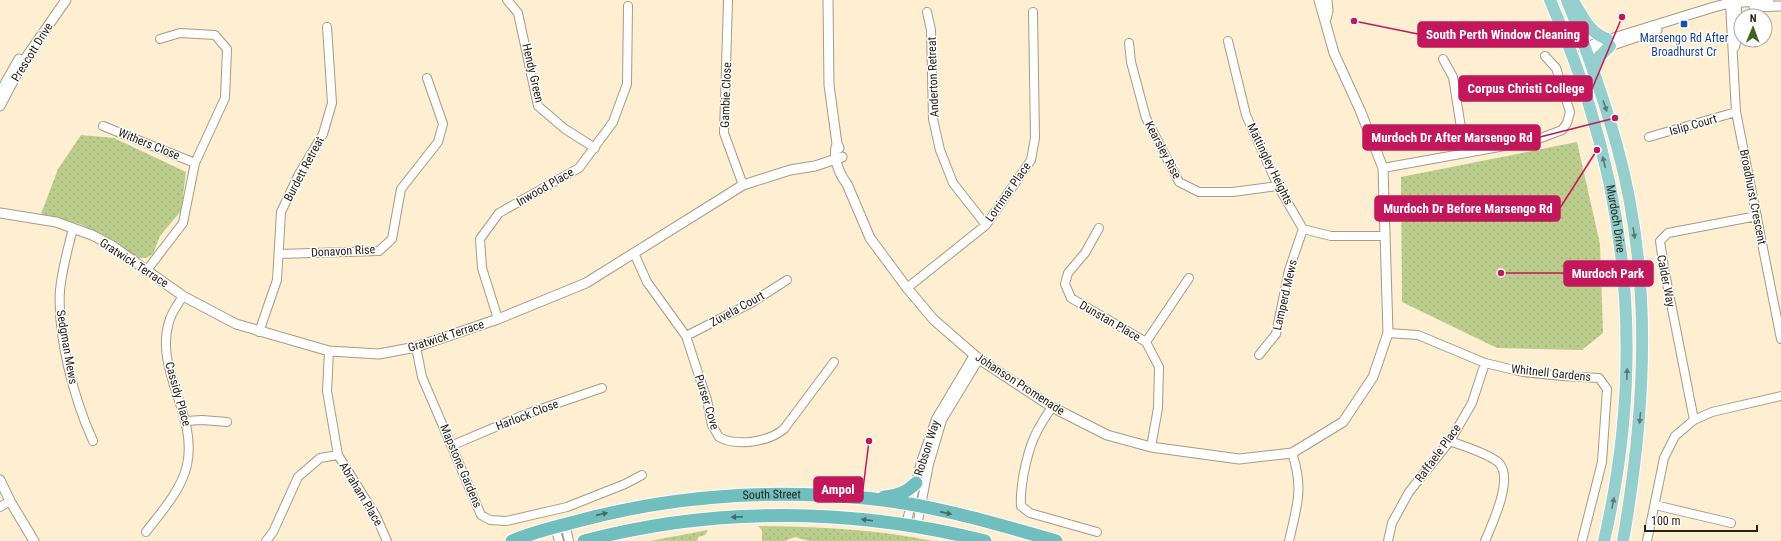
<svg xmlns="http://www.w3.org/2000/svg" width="1781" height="541" viewBox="0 0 1781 541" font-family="'Roboto Condensed',sans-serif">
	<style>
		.green { fill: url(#green-dots) }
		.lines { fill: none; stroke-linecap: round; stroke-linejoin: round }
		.minor-casing { stroke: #a99a80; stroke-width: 10 }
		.tertiary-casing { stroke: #a99a80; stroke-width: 11 }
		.primary-casing { stroke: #fff; stroke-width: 14 }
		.trunk-casing { stroke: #fff; stroke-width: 15 }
		.minor { stroke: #fff; stroke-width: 8 }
		.tertiary { stroke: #fff; stroke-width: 9 }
		.primary { stroke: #94cfce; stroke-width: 12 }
		.trunk { stroke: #70bfbe; stroke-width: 13 }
		.oneway { fill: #5e7973 }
		.oneway2 { fill: #486963 }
		.transit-dot { fill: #1a4fb4; stroke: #fff; stroke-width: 1.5 }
		.labels { text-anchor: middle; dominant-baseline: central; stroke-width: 3; stroke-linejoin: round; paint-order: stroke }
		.transit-label { font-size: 12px; fill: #164399; stroke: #fff }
		.street-label { font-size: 12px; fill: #282318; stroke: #fff }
		.leader { fill: none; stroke: #c2185b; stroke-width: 1.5 }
		.callout-dot { fill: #c2185b; stroke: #fff; stroke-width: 1.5 }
		.callout { fill: #c2185b; stroke: #c2185b; stroke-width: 1.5 }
		.callout-label { font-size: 13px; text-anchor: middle; font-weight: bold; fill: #fff }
	</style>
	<defs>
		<pattern id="green-dots" width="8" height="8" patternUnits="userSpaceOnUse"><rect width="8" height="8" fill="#bbcd8c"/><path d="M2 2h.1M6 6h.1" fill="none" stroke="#a1b078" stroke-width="1.8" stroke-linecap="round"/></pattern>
	</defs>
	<rect width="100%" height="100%" fill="#feeed2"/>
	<!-- green -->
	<path class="green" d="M 81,135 L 114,138 L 186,172 L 181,211 L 160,236 L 153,254 L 146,258 L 138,258 L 101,234 L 80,224 L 41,214 L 58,169 Z
		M 1577,142 L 1600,244 L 1603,333 L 1582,350 L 1497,348 L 1402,302 L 1401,177 Z
		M 758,526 C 818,527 874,529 933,541 L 809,541 L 795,537 L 785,541 L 762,541 L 762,530 Z
		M 708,530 L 705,535 L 698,537 L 697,541 L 650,541 Z"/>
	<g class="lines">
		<defs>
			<path id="minor" d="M 507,0 L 518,13 L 538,106 L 565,129 L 595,148
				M 728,1 L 724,133 L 743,185
				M 1730,3 L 1736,112 L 1781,339
				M 927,12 L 931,30 L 933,119 L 940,150 L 953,183 L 986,225
				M 1228,41 L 1246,115 L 1278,186 L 1303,229 L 1331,236 L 1384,236
				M 1129,43 L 1131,62 L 1146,118 L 1179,182 L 1199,192 L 1233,192 L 1278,186
				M 1735,47 L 1737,37 L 1737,2
				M 1443,59 L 1453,77 L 1465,153
				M 103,126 L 195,163
				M 1649,137 L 1736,112
				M 1383,168 L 1533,141 L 1562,130 L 1567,123 L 1570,112 L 1556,68 L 1545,56
				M 73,228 C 68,249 62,269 60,290 C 57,336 74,399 93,441
				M 1099,228 L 1085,253 L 1068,273 L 1065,284 L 1071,298 L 1146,342 L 1159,367 L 1158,408 L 1151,447
				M 634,253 L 647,282 L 686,336 L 707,400 L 712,425 L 719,437 C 737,447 768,442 784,429 L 834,362
				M 279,254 L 379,251 L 392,239 L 401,189 L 438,142 L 443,124 L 427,78
				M 147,270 L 183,223 L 195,163 L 225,98 L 227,49 L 215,35 L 180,33 L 160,39
				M 907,288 L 986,225 L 1031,160 L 1035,138 L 1033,12
				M 498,319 L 482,268 L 480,239 L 499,213 L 579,168 L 613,122 L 627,84 L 628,6
				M 259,332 L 277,280 L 281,212 L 299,174 L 323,134 L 332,103 L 327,27
				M 1388,333 L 1418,335 L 1485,363 L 1523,372 L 1562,376 L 1599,378 L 1607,389 L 1602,462 L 1582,541
				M 686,336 L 751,303 L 787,280
				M 1146,342 L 1189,278
				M 416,347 L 422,377 L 481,515 L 490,520 L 506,521 L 567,507 L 625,484 L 642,475
				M 329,351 L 327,391 L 338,455 L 376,516 L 387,541
				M 1259,355 L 1276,334 L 1289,270 L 1303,229
				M 1052,407 C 1035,432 1030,443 1024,472 C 1022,484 1020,494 1021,506 L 1030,513 L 1097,532
				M 1694,420 L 1664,268 L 1660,241 L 1668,233 L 1757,216
				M 186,421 L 202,420 L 227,422
				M 1450,441 C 1465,447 1485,452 1498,462 C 1515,477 1492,524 1485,541
				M 453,445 L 526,414 L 602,388
				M 1655,505 L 1731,523
				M 0,507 L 10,501
				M 565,524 L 569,541
				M 906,525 L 921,462 L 936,419 L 974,355
				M 917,526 L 929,464 L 942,420 L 979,359
				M 555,527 L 559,541
				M 146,532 C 161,512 181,491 187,465 C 198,415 154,370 169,322 C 171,313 178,304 183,296
				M 266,541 L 273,532 L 298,477 L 320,458 L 338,455
				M 1289,541 C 1297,506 1304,488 1292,453
				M 1388,541 L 1392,523 L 1409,492 L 1450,441 L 1472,403 L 1485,363
				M 1647,541 L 1664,458 L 1675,436 L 1694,420 L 1712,412 L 1781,396"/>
			<path id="tertiary" d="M 828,0 L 829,85 L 837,144 L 839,148
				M 1754,7 L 1781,6
				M 1326,19 L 1328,11 L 1327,0
				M 1567,42 L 1595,51 L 1657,30
				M 1586,78 L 1583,66 L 1583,53 L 1594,44 L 1714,7 L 1730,3 L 1769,0
				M 0,93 L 19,59
				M 0,106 L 23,62 L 66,0
				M 837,144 C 832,156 839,174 847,184 L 870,238 L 907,288 L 934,320 L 979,359 L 1052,407 L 1107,435 L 1151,447 L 1239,459 L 1292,453 L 1343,422 L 1373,377 L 1388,333 L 1383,168 L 1360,110 L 1334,53 L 1319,0
				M 0,213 L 56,222 L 92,235 L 111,245 L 183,296 L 236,324 L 329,351 L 379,354 L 416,347 L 498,319 L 586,283 L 743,185 L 790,170 L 815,166 L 842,157
				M 0,480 L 10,501 L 34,541"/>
			<g id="primary">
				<path id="s1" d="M 1550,0 C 1565,35 1579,71 1590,108 C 1634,251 1638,395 1604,541"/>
				<path d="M 1567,0 C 1586,48 1603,96 1617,146 C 1653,276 1646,409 1623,541"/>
				<path d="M 1575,4 C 1584,19 1590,33 1607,39"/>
				<path d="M 1593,69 L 1599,57 L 1610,46"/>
			</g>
			<g id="trunk">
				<path d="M 884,497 C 897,496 906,493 916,483"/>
				<path id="s2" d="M 512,541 C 533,532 556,527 578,521 C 671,496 769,489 865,498 C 930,504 994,523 1056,541"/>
				<path d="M 584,541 C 715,506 854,508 985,541"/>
			</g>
		</defs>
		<!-- minor casing -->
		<use href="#minor" class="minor-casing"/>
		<!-- tertiary casing -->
		<use href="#tertiary" class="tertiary-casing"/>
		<!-- primary casing -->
		<use href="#primary" class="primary-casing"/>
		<!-- trunk casing -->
		<use href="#trunk" class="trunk-casing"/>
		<!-- minor -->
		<use href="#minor" class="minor"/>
		<!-- tertiary -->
		<use href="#tertiary" class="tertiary"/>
		<!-- primary -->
		<use href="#primary" class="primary"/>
		<!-- trunk -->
		<use href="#trunk" class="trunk"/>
	</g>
	<!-- one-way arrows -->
	<defs><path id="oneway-solid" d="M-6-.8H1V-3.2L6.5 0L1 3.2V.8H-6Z"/></defs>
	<g class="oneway">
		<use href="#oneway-solid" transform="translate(1605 106) rotate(72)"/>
		<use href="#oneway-solid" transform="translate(1604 162) rotate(-104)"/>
		<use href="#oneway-solid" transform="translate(1634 233) rotate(81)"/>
		<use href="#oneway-solid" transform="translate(1627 374) rotate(-88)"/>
		<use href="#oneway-solid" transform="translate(1640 418) rotate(95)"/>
		<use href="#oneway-solid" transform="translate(1613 503) rotate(-79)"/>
	</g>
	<g class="oneway2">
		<use href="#oneway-solid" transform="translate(946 513) rotate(13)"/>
		<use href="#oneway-solid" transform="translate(602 514) rotate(-13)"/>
		<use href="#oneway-solid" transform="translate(737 517) rotate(177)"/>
		<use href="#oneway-solid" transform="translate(867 520) rotate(-173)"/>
	</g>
	<!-- markers -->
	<rect class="transit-dot" x="1680" y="20" width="8" height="8" rx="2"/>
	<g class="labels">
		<!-- transit labels -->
		<g class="transit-label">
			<text x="1684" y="38">Marsengo Rd After<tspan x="1684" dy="14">Broadhurst Cr</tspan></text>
		</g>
		<!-- street labels -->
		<g class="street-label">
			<text transform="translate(32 52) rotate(-58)">Prescott Drive</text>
			<text transform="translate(533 73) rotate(77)">Hendy Green</text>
			<text transform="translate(933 77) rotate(-92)">Anderton Retreat</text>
			<text transform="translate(726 95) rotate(-88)">Gambie Close</text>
			<text transform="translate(1693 125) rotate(-16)">Islip Court</text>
			<text transform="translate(149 144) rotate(22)">Withers Close</text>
			<text transform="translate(1163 150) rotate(62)">Kearsley Rise</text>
			<text transform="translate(1270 164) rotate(64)">Mattingley Heights</text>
			<text transform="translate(304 169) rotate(-62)">Burdett Retreat</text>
			<text transform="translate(545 187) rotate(-30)">Inwood Place</text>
			<text transform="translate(1008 192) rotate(-55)">Lorrimar Place</text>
			<text transform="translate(1753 197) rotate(79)">Broadhurst Crescent</text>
			<text stroke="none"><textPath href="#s1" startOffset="229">Murdoch Drive</textPath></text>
			<text transform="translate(343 251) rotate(-3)">Donavon Rise</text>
			<text transform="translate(134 263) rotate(33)">Gratwick Terrace</text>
			<text transform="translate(1666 281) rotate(79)">Calder Way</text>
			<text transform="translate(1285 295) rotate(-77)">Lamperd Mews</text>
			<text transform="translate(737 309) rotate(-29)">Zuvela Court</text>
			<text transform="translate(1110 321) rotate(30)">Dunstan Place</text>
			<text transform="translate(446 336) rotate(-18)">Gratwick Terrace</text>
			<text transform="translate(67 347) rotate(80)">Sedgman Mews</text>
			<text transform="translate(1551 373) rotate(6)">Whitnell Gardens</text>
			<text transform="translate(1020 384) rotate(33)">Johanson Promenade</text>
			<text transform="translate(178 394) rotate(74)">Cassidy Place</text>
			<text transform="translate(707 402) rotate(73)">Purser Cove</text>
			<text transform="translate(527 415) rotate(-21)">Harlock Close</text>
			<text transform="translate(927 448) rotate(-72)">Robson Way</text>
			<text transform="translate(1438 453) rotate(-54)">Raffaele Place</text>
			<text transform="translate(461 466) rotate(67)">Mapstone Gardens</text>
			<text transform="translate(361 494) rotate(59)">Abraham Place</text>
			<text stroke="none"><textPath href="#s2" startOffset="265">South Street</textPath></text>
		</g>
	</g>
	<!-- callouts -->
	<path class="leader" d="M1354 21L1418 34M1622 17L1592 89M1615 118L1540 137M1597 150L1560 208M1501 273L1564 273M869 441L863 489"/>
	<g class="callout-dot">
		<circle cx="1354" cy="21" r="4"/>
		<circle cx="1622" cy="17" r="4"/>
		<circle cx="1615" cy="118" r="4"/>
		<circle cx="1597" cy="150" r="4"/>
		<circle cx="1501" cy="273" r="4"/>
		<circle cx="869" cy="441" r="4"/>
	</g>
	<g class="callout">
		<rect x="1418" y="22" width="170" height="25" rx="4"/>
		<rect x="1459" y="76" width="133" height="25" rx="4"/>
		<rect x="1363" y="125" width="177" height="25" rx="4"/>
		<rect x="1375" y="196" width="185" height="25" rx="4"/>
		<rect x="1564" y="261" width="89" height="25" rx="4"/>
		<rect x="814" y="477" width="49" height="25" rx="4"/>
	</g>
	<g class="callout-label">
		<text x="1503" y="39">South Perth Window Cleaning</text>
		<text x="1526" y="93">Corpus Christi College</text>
		<text x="1452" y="142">Murdoch Dr After Marsengo Rd</text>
		<text x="1468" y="213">Murdoch Dr Before Marsengo Rd</text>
		<text x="1608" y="278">Murdoch Park</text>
		<text x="838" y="494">Ampol</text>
	</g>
	<!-- north arrow -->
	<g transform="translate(1753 28) rotate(1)"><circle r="19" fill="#ffffff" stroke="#a9a7a3"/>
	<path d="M0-3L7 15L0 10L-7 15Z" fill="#3e651f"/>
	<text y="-6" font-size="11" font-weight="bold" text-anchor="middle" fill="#282318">N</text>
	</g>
	<!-- scale -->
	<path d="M1645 525v6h112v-6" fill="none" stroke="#282318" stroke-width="2"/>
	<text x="1651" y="525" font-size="12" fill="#282318" stroke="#ffffff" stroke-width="3" paint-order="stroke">100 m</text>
</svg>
